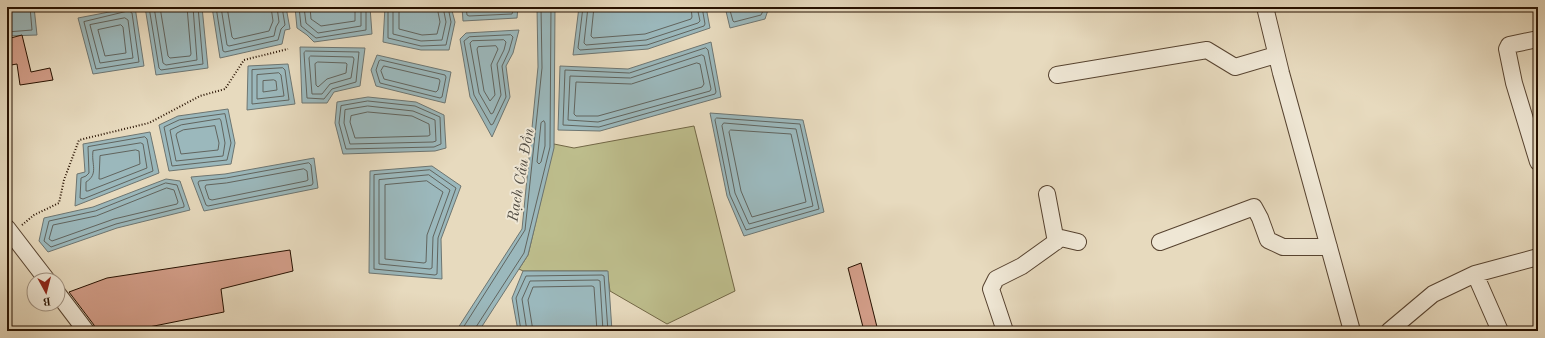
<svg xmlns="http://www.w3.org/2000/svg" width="1545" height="338" viewBox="0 0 1545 338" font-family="'Old Standard TT',serif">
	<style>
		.green { fill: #bdbd8c; stroke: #726746 }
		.water { fill: #9bb8bc; stroke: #6d7571 }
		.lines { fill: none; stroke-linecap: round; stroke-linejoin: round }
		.shore { stroke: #61645e; stroke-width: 1 }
		.building { fill: #d29d88; stroke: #271100 }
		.minor-casing { stroke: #574330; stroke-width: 18 }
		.path { stroke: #271100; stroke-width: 2; stroke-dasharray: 1 2; stroke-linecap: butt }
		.minor { stroke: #efe7d5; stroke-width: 16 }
		.labels { text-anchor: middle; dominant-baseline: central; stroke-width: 4; stroke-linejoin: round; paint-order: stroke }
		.water-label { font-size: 15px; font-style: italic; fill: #504b42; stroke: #efe7d5 }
	</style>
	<rect width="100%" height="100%" fill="#e7dabe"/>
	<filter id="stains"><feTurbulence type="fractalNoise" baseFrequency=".005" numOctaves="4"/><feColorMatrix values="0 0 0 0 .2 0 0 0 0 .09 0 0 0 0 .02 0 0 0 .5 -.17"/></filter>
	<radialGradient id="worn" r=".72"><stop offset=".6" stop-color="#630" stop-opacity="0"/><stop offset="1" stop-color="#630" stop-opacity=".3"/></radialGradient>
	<!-- green -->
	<path class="green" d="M 694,126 L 735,291 L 667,324 L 610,291 L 607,271 L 523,271 L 519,269 L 528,255 L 554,144 L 574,148 Z"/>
	<!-- water -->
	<path class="water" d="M 7,7 L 34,7 L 37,35 L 7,36 Z
		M 135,7 L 144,66 L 93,74 L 78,18 Z
		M 145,7 L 202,7 L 208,68 L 156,75 Z
		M 212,7 L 286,7 L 290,29 L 285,30 L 282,44 L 220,58 Z
		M 295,7 L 370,7 L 372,34 L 314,42 L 307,35 L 297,28 Z
		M 385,7 L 451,7 L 455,22 L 449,50 L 421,50 L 383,42 Z
		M 462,7 L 518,7 L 517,18 L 463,21 Z
		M 537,7 L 555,7 L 554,148 L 528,255 L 479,331 L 456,331 L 522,229 L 538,67 Z
		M 579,7 L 706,7 L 710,28 L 648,49 L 573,55 Z
		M 725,7 L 769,7 L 765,19 L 730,28 Z
		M 519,30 L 513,53 L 506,66 L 510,97 L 492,137 L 470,97 L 460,39 L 466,33 Z
		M 711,42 L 721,97 L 600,131 L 558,130 L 560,66 L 628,69 Z
		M 300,47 L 365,48 L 360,86 L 334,92 L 327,103 L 302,103 Z
		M 377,55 L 451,72 L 445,103 L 376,86 L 371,70 Z
		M 288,64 L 295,104 L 247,110 L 248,66 Z
		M 368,97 L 416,102 L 444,115 L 446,148 L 435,151 L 343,154 L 335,123 L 337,102 Z
		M 228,109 L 235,143 L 231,164 L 169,171 L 159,125 L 178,116 Z
		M 710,113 L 803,120 L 824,212 L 744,236 L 727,196 Z
		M 150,132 L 159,173 L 75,206 L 77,174 L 85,172 L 83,144 Z
		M 314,158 L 318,188 L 204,211 L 191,177 L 225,174 Z
		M 432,166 L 461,186 L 441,239 L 442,279 L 369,273 L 370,171 Z
		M 166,179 L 180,181 L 190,210 L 117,228 L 48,252 L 39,241 L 44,218 L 93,207 Z
		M 523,271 L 608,271 L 612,331 L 518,331 L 512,298 Z"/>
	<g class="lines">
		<!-- shore -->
		<path class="shore" d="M 149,7 L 159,68 L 161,70 L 203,64 L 198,7
			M 154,7 L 163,63 L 166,65 L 197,60 L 193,7
			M 160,7 L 168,56 L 170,58 L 190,56 L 191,54 L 187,7
			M 216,7 L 223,51 L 225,52 L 278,40 L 281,29 L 285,25 L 282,7
			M 221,7 L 227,45 L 229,46 L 274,36 L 276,27 L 279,22 L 277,7
			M 227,7 L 232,37 L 234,39 L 269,31 L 273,21 L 271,7
			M 299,7 L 301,26 L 316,38 L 366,30 L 366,7
			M 304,7 L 306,23 L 318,33 L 361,26 L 361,7
			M 310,7 L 311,19 L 321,26 L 355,21 L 355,7
			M 388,7 L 388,38 L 421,46 L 446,45 L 451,22 L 448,7
			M 393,7 L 393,34 L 421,41 L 442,40 L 446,22 L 443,7
			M 399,7 L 399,29 L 422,35 L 437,34 L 440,22 L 437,7
			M 466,7 L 467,15 L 469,16 L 512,14 L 514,7
			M 471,7 L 472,10 L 473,11 L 507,10 L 509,7
			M 583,7 L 578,48 L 580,50 L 647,45 L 704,26 L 705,24 L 702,7
			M 588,7 L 584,43 L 586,45 L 646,40 L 698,23 L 700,21 L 697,7
			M 594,7 L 591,36 L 593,38 L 645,34 L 691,19 L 692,17 L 691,7
			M 729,7 L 733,21 L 734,22 L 761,15 L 765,7
			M 129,11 L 132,13 L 139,62 L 96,69 L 84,22 Z
			M 125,18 L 128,20 L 133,58 L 100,63 L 90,25 Z
			M 121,25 L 123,27 L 126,53 L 105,56 L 98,30 Z
			M 7,32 L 32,30 L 30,7
			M 511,35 L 513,37 L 509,51 L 502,66 L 506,97 L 493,124 L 491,125 L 474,95 L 464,41 L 469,37 Z
			M 504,40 L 506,42 L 504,50 L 497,64 L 501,95 L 493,113 L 491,114 L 479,93 L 470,43 L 472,41 Z
			M 496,46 L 498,49 L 491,65 L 495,95 L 490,101 L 484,91 L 477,49 L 478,47 Z
			M 706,48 L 708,50 L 716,92 L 715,94 L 599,127 L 563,125 L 565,70 L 629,73 Z
			M 306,51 L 359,52 L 356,82 L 332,89 L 324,99 L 307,98 L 304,53 Z
			M 702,55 L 704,56 L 711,89 L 710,91 L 598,122 L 568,120 L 570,76 L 630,78 Z
			M 311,56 L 353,57 L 354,59 L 351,78 L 330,84 L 322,94 L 312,94 L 309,58 Z
			M 381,60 L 445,75 L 446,77 L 442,97 L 440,98 L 380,83 L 376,70 L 379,61 Z
			M 318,62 L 346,63 L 347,64 L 346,73 L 327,79 L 318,87 L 316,85 L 315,64 Z
			M 697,63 L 700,64 L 704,84 L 702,87 L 598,116 L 576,116 L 574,114 L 576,82 L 631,84 Z
			M 384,66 L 439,79 L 440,81 L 438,90 L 436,92 L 384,79 L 381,71 Z
			M 283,68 L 285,70 L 289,100 L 252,104 L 252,70 Z
			M 279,73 L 281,75 L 284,96 L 257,99 L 257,75 Z
			M 274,80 L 276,81 L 277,90 L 263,92 L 263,81 Z
			M 368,101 L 415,106 L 440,117 L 441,144 L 434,147 L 346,149 L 339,123 L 341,106 Z
			M 368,106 L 413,111 L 435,120 L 436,141 L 433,142 L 350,144 L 344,123 L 345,110 Z
			M 368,112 L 412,116 L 429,124 L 430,135 L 428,136 L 355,138 L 350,122 L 351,116 Z
			M 225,114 L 231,143 L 227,160 L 172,166 L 164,127 L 179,120 Z
			M 717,118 L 800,124 L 819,209 L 746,230 L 730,195 L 715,120 Z
			M 220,119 L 221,121 L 225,143 L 223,156 L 176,161 L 170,130 L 181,125 Z
			M 544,121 L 545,123 L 545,146 L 541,162 L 539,164 L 537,162 L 541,123 Z
			M 724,123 L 796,129 L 813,206 L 749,224 L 735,193 L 722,126 Z
			M 215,126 L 219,143 L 218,150 L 181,154 L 176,135 L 177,133 L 183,130 Z
			M 731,130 L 791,134 L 806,202 L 752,217 L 741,191 L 729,132 Z
			M 145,137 L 147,139 L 153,171 L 83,199 L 80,198 L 81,178 L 86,176 L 89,173 L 88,147 Z
			M 141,143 L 143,144 L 147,168 L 88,191 L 86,191 L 86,182 C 99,174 91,164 93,151 Z
			M 136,150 L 139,151 L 140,164 L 101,179 L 99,179 L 100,156 Z
			M 309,163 L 311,165 L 313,183 L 312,185 L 208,206 L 206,205 L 198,183 L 199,181 L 226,178 Z
			M 304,169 L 307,171 L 308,180 L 306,181 L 212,200 L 209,199 L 205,187 L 206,185 L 226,183 Z
			M 430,170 L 456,188 L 438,238 L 437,274 L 435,275 L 374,269 L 374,175 Z
			M 429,175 L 450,190 L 433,237 L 432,268 L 430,269 L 379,264 L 379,180 Z
			M 427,181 L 443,192 L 427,235 L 426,262 L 424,263 L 385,259 L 385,185 Z
			M 166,183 L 177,185 L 184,205 L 184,207 L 116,224 L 51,247 L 44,241 L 49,221 L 95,211 Z
			M 167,188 L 174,190 L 178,202 L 177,204 L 114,219 L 52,241 L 49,239 L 53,225 L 96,216 Z
			M 461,331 L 525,230 L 542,68 L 541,7
			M 476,331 L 476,327 L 524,253 L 550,147 L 551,7
			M 521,331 L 516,298 L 526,276 L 602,275 L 604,276 L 608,331
			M 527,331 L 522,299 L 530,281 L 598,280 L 600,281 L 603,331
			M 533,331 L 528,300 L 533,287 L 592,286 L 594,287 L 597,331"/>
	</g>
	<!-- building -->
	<path class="building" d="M 22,35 L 31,72 L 50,68 L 53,80 L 20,85 L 17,64 L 11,65 L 7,48 L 7,39 Z
		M 290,250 L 293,271 L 221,289 L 224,312 L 129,331 L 95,331 L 94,325 L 69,292 L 107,278 Z
		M 861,263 L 878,331 L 864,331 L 848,268 Z"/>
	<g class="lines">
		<defs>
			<path id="minor" d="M 1265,7 L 1281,73 L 1352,331
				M 1538,39 L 1509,45 L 1507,49 L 1514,83 L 1538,162
				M 1057,75 L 1207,50 L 1235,67 L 1276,55
				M 1047,194 L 1056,242
				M 7,228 L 47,280
				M 1160,242 L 1254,207 L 1260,218 L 1268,240 L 1283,247 L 1329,247
				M 1475,274 L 1500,331
				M 58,294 L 86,331
				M 1005,331 L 991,289 L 996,279 L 1022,266 L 1061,238 L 1078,242
				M 1389,331 L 1433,294 L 1475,274 L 1538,257"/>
		</defs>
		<!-- minor casing -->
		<use href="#minor" class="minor-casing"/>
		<!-- path -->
		<path class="path" d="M 22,225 L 34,215 L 59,203 L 64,180 L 79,140 L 149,123 L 200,96 L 225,89 L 244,60 L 288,49"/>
		<!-- minor -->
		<use href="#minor" class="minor"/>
	</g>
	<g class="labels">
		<!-- water labels -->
		<g class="water-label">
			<text transform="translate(522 175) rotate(-80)">Rạch Cầu Đồn</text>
		</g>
	</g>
	<!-- margin -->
	<rect width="1545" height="338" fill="none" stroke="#e7dabe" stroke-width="24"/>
	<rect x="8" y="8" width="1529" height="322" fill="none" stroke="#271100" stroke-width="2"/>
	<rect x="12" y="12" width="1521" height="314" fill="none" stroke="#271100"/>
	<!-- north arrow -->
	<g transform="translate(46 292) rotate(173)"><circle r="19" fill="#efe7d5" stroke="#9f9180"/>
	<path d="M0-3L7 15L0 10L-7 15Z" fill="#8f2418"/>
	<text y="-6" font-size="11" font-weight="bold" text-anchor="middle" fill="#271100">B</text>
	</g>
	<rect width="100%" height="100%" filter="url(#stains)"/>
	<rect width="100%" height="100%" fill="url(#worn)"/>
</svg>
